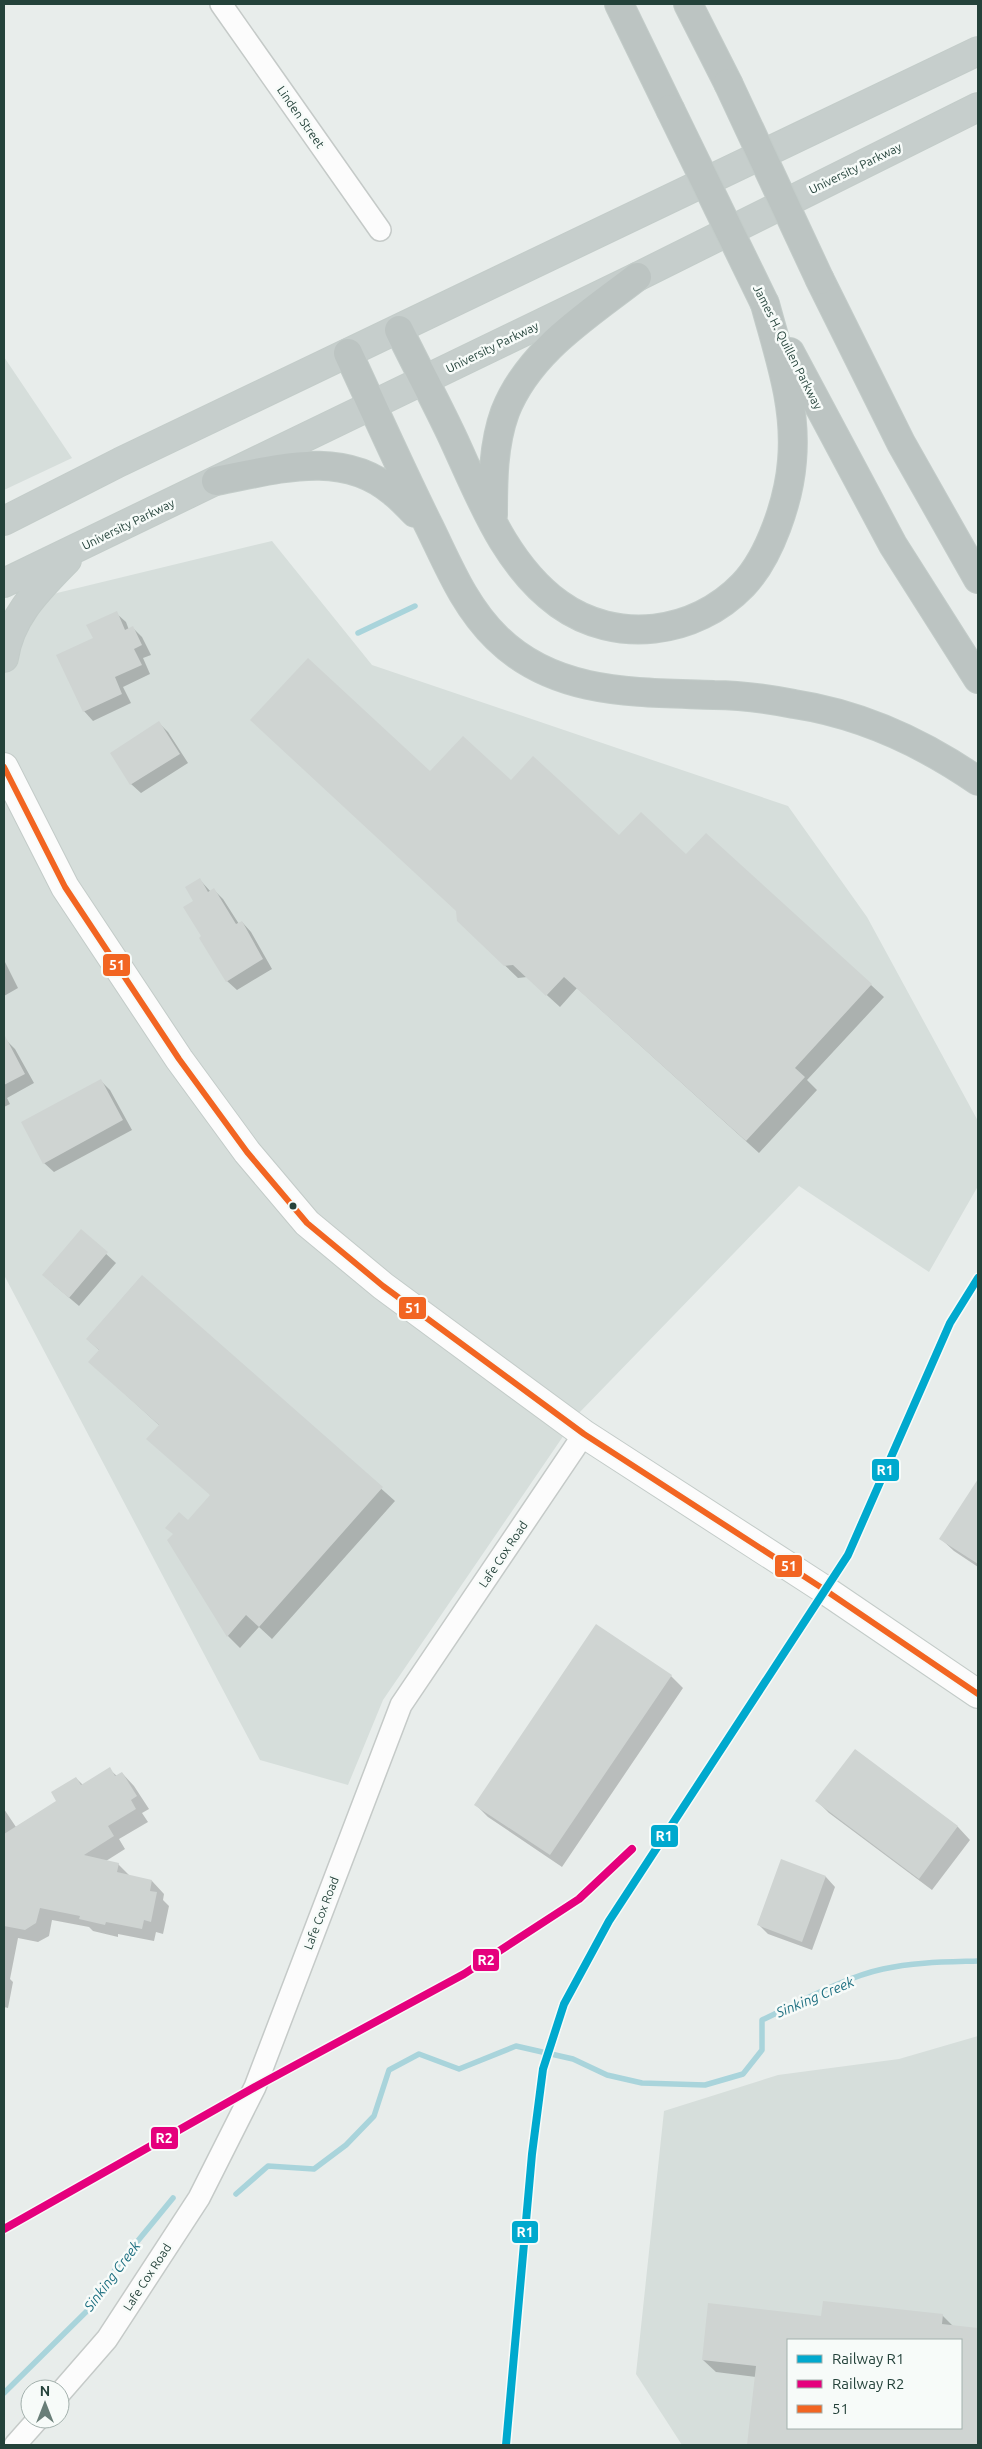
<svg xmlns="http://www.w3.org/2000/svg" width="982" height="2449" viewBox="0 0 982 2449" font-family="Ubuntu,sans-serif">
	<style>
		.built { fill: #d6dedb; fill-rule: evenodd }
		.shadow { fill: #0003; fill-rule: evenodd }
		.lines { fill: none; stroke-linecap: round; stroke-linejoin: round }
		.stream { stroke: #a9d4db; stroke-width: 5.5 }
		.building { fill: #cfd4d2; fill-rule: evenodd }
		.minor-casing { stroke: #c5cac8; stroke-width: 24 }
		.secondary-casing { stroke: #c3cbc8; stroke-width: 30 }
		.trunk-casing { stroke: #c3ccc9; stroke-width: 30 }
		.motorway-casing { stroke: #c3ccc9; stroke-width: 30 }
		.minor { stroke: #fcfcfc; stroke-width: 21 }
		.secondary { stroke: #fcfcfc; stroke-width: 28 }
		.trunk { stroke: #c6cecc; stroke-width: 28 }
		.motorway { stroke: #bcc4c2; stroke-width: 28 }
		.motorway-bridge-casing { stroke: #c3ccc9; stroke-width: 30; stroke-linecap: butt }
		.motorway-bridge { stroke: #bcc4c2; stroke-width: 28 }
		.bus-1-casing { stroke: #f7fbf9; stroke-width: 10 }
		.bus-1 { stroke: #f26522; stroke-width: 6 }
		.rail-1-casing { stroke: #f7fbf9; stroke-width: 11 }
		.rail-2-casing { stroke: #f7fbf9; stroke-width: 11 }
		.rail-1 { stroke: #00a9ce; stroke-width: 8 }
		.rail-2 { stroke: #e5007d; stroke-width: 8 }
		.bus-dot { fill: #24423a; stroke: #f7fbf9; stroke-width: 2 }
		.labels { text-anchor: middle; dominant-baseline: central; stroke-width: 5; stroke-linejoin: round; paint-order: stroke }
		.street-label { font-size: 12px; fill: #24423a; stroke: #f7fbf9 }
		.water-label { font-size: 14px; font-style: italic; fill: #1c6f80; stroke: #f7fbf9 }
		.line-badge { stroke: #f7fbf9; stroke-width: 2 }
		.badge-label { font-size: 14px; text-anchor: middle; font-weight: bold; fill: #fff }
	</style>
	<rect width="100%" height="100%" fill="#e8edeb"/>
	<!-- built -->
	<path class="built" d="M 4,357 L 72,458 L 4,490 Z
		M 272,541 L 372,665 L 788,806 L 867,917 L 978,1121 L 978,1186 L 929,1272 L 799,1186 L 579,1413 L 383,1700 L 348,1785 L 260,1760 L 4,1275 L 4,619 L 57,593 Z
		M 978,2036 L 978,2445 L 682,2445 L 636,2374 L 664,2111 L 778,2075 L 899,2059 ZM 788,2340 L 961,2340 L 961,2428 L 788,2428 Z"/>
	<!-- shadow -->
	<path class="shadow" d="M 116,613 L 126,622 L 129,630 L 133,628 L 142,637 L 151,655 L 143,658 L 150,674 L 123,687 L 131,703 L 93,721 L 84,711 L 94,639 Z
		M 159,723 L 168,732 L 188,763 L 141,793 L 131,784 Z
		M 431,773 L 511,782 L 619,837 L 686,856 L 871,985 L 884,997 L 807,1080 L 817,1090 L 759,1153 L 577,988 L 560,1007 L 527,977 L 518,978 L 471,933 Z
		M 200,880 L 211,892 L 214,890 L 223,899 L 239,924 L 242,922 L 251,932 L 272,969 L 237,990 L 227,981 L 203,937 L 195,901 Z
		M 4,960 L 18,988 L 4,996 Z
		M 6,1040 L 15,1049 L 34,1083 L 7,1098 L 10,1104 L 4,1107 L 4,1041 Z
		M 100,1080 L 110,1090 L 132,1130 L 54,1172 L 44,1163 Z
		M 81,1231 L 116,1263 L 79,1306 L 53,1284 Z
		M 142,1276 L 395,1501 L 272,1639 L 259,1627 L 240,1648 L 228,1636 L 188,1522 L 211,1496 L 160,1426 L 90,1362 L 100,1351 L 87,1339 Z
		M 978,1481 L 978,1567 L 954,1551 L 941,1539 Z
		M 671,1676 L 683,1688 L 562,1867 L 488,1817 L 476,1805 Z
		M 855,1750 L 958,1827 L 970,1840 L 932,1890 L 829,1813 L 817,1801 Z
		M 109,1769 L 117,1776 L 122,1773 L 134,1786 L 149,1809 L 142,1813 L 148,1822 L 119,1839 L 125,1849 L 106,1861 L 118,1864 L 131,1877 L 152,1881 L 164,1894 L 163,1900 L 169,1906 L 163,1934 L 156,1932 L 154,1941 L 118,1934 L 118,1937 L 93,1931 L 89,1927 L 52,1920 L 49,1936 L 38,1942 L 18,1938 L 10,1979 L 13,1982 L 8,2008 L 4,2007 L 4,1809 L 16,1827 L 58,1801 L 76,1778 L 83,1785 Z
		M 782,1861 L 826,1877 L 835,1887 L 812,1950 L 768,1934 L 759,1925 Z
		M 942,2315 L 954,2327 L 978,2329 L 978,2445 L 748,2445 L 756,2377 L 716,2372 L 703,2360 L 822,2317 ZM 788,2340 L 961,2340 L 961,2428 L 788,2428 Z"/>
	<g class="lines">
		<!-- stream -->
		<path class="stream" d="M 358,633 L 415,606
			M 236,2194 L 268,2166 L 314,2169 L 346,2145 L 374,2116 L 389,2070 L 419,2054 L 459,2069 L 516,2046 L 573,2059 L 607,2075 L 642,2083 L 705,2085 L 743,2074 L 762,2050 L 762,2020 C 798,2003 845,1977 883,1969 C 914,1962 946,1962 978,1961
			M 4,2393 L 93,2305 L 118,2265 L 173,2198"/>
	</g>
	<!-- building -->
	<path class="building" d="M 117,611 L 125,630 L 133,626 L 142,645 L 134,649 L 142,665 L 115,677 L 122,694 L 83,712 L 56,655 L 93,638 L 86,625 Z
		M 308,658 L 430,771 L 463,736 L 511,780 L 533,756 L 619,835 L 641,812 L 686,854 L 706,833 L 872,984 L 795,1068 L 805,1077 L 746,1141 L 564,977 L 546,996 L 513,965 L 504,966 L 457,921 L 456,911 L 250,720 Z
		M 159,721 L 180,754 L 130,785 L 110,753 Z
		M 200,878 L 208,892 L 214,888 L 236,924 L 242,921 L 263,959 L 226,982 L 199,938 L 201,936 L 183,907 L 193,901 L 185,887 Z
		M 4,1034 L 25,1074 L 4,1085 Z
		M 101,1079 L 123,1120 L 43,1164 L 21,1122 Z
		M 81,1229 L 108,1252 L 69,1298 L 42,1275 Z
		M 142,1275 L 383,1487 L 259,1627 L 246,1615 L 227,1637 L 167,1540 L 173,1534 L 165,1528 L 179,1512 L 188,1520 L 210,1495 L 146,1439 L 159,1425 L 88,1362 L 99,1350 L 86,1339 Z
		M 978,1479 L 978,1564 L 939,1539 Z
		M 596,1624 L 672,1675 L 550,1855 L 474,1805 Z
		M 855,1749 L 958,1826 L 919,1879 L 815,1801 Z
		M 110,1767 L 115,1776 L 122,1772 L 137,1796 L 131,1800 L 136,1809 L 108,1826 L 114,1836 L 84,1855 L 119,1863 L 117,1872 L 152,1880 L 150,1891 L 157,1892 L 151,1922 L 144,1920 L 142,1929 L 106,1922 L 105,1925 L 79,1919 L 80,1916 L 40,1908 L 36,1923 L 25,1930 L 4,1926 L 4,1834 L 56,1801 L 51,1792 L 76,1777 L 81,1785 Z
		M 781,1859 L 826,1876 L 802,1942 L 757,1925 Z
		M 823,2301 L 943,2314 L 942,2324 L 978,2328 L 978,2445 L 747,2445 L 756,2366 L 702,2360 L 708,2303 L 821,2316 ZM 788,2340 L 961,2340 L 961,2428 L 788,2428 Z"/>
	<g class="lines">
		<defs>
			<path id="minor" d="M 221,4 L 380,230
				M 60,2393 L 107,2339 L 199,2198 L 255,2087 L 401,1705 L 584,1434
				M 15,2445 L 38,2419"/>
			<path id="secondary" d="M 4,767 L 65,887 L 179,1059 L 247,1152 L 307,1223 L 383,1286 L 584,1434 L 822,1588 L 978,1694"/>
			<path id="trunk" d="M 4,521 L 120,462 L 978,51
				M 4,583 L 637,277 L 978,107
				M 4,658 C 10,616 39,589 67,560"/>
			<path id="motorway" d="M 619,4 L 670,109
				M 688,4 L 728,83
				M 820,280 L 901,443 L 978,579
				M 399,330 C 416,365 435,400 452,436 C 480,496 504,564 559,604 C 616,645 695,635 743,585 C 770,557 789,500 792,461 C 797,406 779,356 765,304
				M 790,352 L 893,545 L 978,679
				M 348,353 C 375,411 401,470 430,528 C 449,567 465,607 497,638 C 556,696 638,692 714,695 C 741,695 768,699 794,704 C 860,714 923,743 978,781
				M 216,481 C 275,470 342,448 393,492 C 401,498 408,506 415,513
				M 493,515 C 493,481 493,445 505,412 C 529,351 587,316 637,277"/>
		</defs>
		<!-- minor casing -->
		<use href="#minor" class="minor-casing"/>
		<!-- secondary casing -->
		<use href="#secondary" class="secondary-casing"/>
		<!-- trunk casing -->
		<use href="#trunk" class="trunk-casing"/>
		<!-- motorway casing -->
		<use href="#motorway" class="motorway-casing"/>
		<!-- minor -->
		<use href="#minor" class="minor"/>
		<!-- secondary -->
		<use href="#secondary" class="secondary"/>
		<!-- trunk -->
		<use href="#trunk" class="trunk"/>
		<!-- motorway -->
		<use href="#motorway" class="motorway"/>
		<defs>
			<path id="motorway-bridge" d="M 728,83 L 820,280
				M 670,109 L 765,304"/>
		</defs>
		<!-- motorway-bridge casing -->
		<use href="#motorway-bridge" class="motorway-bridge-casing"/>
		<!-- motorway-bridge -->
		<use href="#motorway-bridge" class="motorway-bridge"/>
		<defs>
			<path id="bus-1" d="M 4,767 L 65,887 L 179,1059 L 247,1152 L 307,1223 L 383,1286 L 584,1434 L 822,1588 L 978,1694"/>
		</defs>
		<!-- bus-1 casing -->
		<use href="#bus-1" class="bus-1-casing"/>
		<!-- bus-1 -->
		<use href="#bus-1" class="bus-1"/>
		<defs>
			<path id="rail-1" d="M 506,2445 L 532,2154 L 543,2069 L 564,2004 L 609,1921 L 848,1555 L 950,1323 L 978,1278"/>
			<path id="rail-2" d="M 4,2229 L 255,2087 L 464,1974 L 579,1899 L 632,1849"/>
		</defs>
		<!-- rail-1 casing -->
		<use href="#rail-1" class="rail-1-casing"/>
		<!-- rail-2 casing -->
		<use href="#rail-2" class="rail-2-casing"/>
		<!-- rail-1 -->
		<use href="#rail-1" class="rail-1"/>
		<!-- rail-2 -->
		<use href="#rail-2" class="rail-2"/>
	</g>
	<!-- markers -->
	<circle class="bus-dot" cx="293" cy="1206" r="4.5"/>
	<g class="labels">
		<!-- street labels -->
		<g class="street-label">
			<text transform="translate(301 117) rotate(55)">Linden Street</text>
			<text transform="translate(855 168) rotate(-26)">University Parkway</text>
			<text transform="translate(492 347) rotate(-26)">University Parkway</text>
			<text transform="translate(788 347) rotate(63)">James H. Quillen Parkway</text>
			<text transform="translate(128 524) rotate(-26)">University Parkway</text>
			<text transform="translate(503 1554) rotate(-56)">Lafe Cox Road</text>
			<text transform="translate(321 1913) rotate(-69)">Lafe Cox Road</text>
			<text transform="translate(147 2277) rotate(-57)">Lafe Cox Road</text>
		</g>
		<!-- water labels -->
		<g class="water-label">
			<text transform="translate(815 1997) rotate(-23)">Sinking Creek</text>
			<text transform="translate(112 2276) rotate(-53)">Sinking Creek</text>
		</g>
	</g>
	<g class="line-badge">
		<rect x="102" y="953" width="29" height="24" rx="5" fill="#f26522"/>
		<rect x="398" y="1296" width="29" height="24" rx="5" fill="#f26522"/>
		<rect x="871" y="1458" width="29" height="24" rx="5" fill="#00a9ce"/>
		<rect x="774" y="1554" width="29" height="24" rx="5" fill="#f26522"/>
		<rect x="650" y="1824" width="29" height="24" rx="5" fill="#00a9ce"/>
		<rect x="472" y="1948" width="28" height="24" rx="5" fill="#e5007d"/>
		<rect x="150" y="2126" width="29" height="24" rx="5" fill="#e5007d"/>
		<rect x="511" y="2220" width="28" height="24" rx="5" fill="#00a9ce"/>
	</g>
	<g class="badge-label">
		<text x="117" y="970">51</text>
		<text x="413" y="1313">51</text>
		<text x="885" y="1475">R1</text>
		<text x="789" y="1571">51</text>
		<text x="664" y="1841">R1</text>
		<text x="486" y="1965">R2</text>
		<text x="164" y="2143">R2</text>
		<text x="525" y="2237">R1</text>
	</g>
	<!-- border -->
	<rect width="982" height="2449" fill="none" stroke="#24423a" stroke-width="10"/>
	<!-- legend -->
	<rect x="787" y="2339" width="175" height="90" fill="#f7fbf9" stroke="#a3b1ad"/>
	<rect x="797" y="2355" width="25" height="8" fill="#00a9ce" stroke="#a3b1ad"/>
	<text x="832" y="2364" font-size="15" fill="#24423a">Railway R1</text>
	<rect x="797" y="2380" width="25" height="8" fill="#e5007d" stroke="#a3b1ad"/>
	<text x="832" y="2389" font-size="15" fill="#24423a">Railway R2</text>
	<rect x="797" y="2405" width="25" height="8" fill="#f26522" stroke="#a3b1ad"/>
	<text x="832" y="2414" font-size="15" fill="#24423a">51</text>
	<!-- north arrow -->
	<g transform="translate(45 2404)"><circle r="24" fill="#f7fbf9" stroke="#a3b1ad"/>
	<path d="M0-4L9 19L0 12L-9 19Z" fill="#697e78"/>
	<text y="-8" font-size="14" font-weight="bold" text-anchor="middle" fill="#24423a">N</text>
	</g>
</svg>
